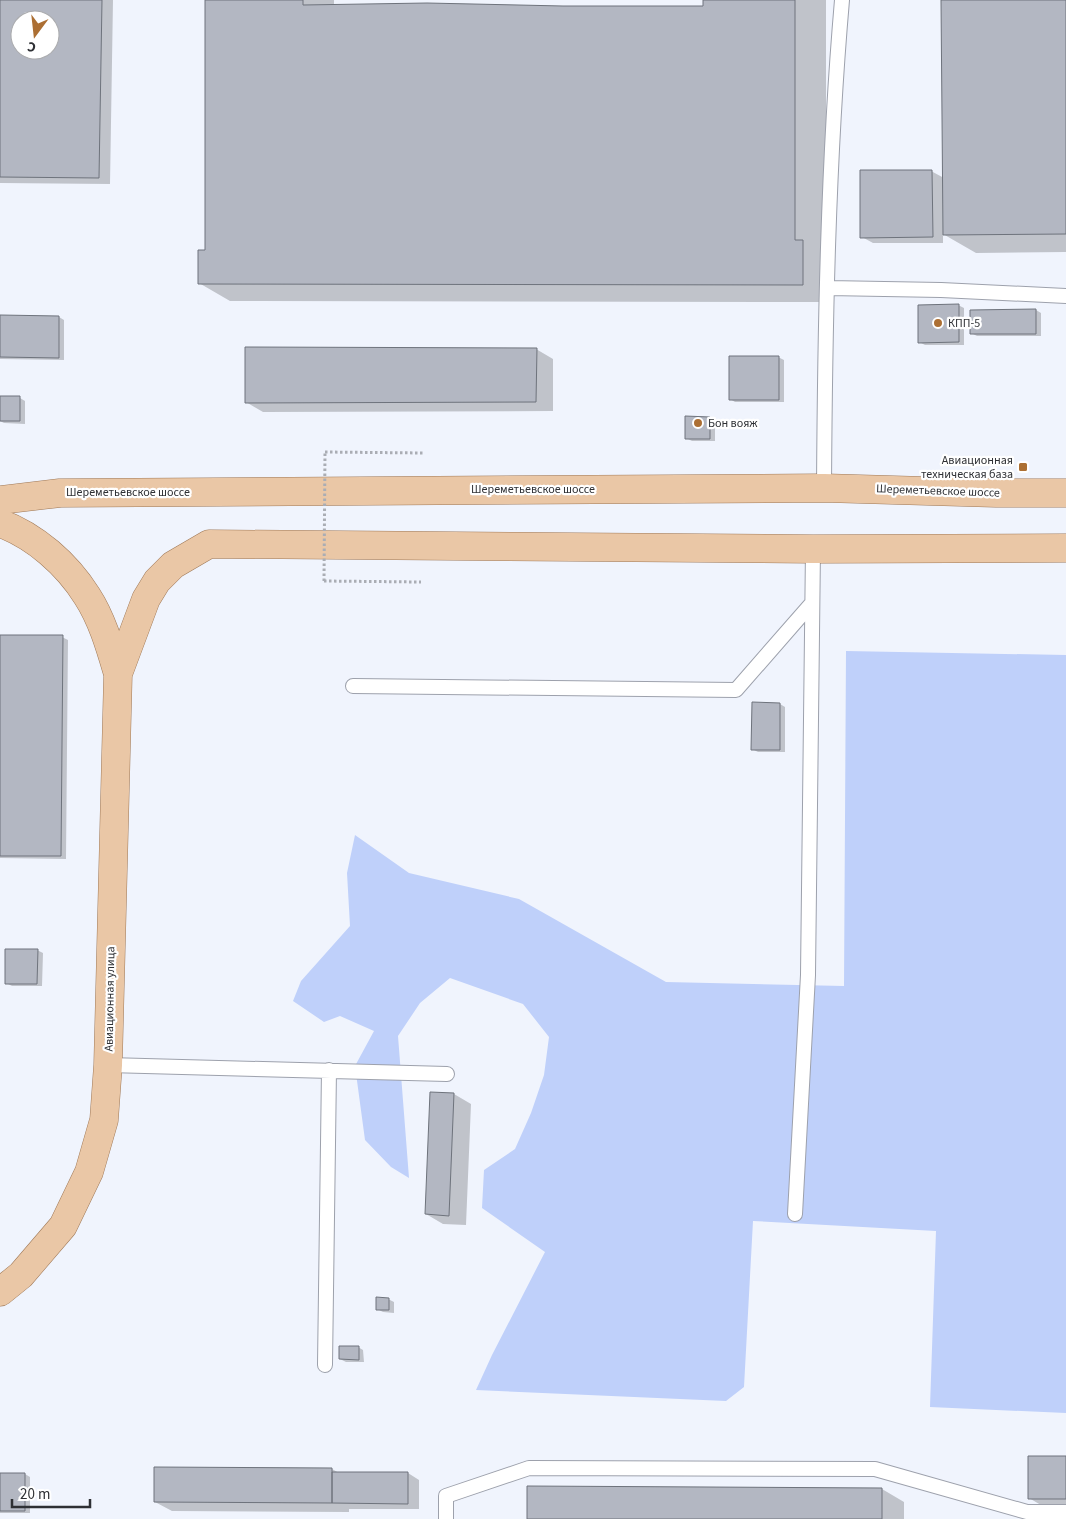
<svg xmlns="http://www.w3.org/2000/svg" width="1066" height="1519" viewBox="0 0 1066 1519" font-family="'Source Sans 3',sans-serif">
	<style>
		.green { fill: #bfd0fa }
		.shadow { fill: #0003; fill-rule: evenodd }
		.building { fill: #b3b7c2; stroke: #6e737c; fill-rule: evenodd }
		.lines { fill: none; stroke-linecap: round; stroke-linejoin: round }
		.service-casing { stroke: #9da1ac; stroke-width: 16 }
		.primary-casing { stroke: #9f7958; stroke-width: 29 }
		.path { stroke: #aaadb4; stroke-width: 3; stroke-dasharray: 2.5 2.5; stroke-linecap: butt }
		.service { stroke: #fff; stroke-width: 14 }
		.primary { stroke: #eac7a6; stroke-width: 28 }
		.path-bridge { stroke: #aaadb4; stroke-width: 3; stroke-dasharray: 2.5 2.5; stroke-linecap: butt }
		.poi-dot { fill: #ac6f33; stroke: #fff; stroke-width: 2 }
		.labels { text-anchor: middle; dominant-baseline: central; stroke-width: 4.5; stroke-linejoin: round; paint-order: stroke }
		.poi-label { font-size: 12px; fill: #2e3034; stroke: #fff; text-anchor: start }
		.street-label { font-size: 12px; fill: #2e3034; stroke: #fff }
	</style>
	<rect width="100%" height="100%" fill="#f0f4fd"/>
	<!-- green -->
	<path class="green" d="M 846,651 L 1066,655 L 1066,1413 L 930,1407 L 936,1231 L 753,1221 L 744,1387 L 726,1401 L 476,1390 L 492,1355 L 545,1252 L 482,1208 L 484,1170 L 515,1149 L 531,1113 L 544,1075 L 549,1037 L 523,1004 L 450,978 L 420,1003 L 398,1036 L 409,1178 L 391,1167 L 365,1140 L 355,1066 L 374,1031 L 340,1016 L 324,1022 L 293,1001 L 301,981 L 350,926 L 347,873 L 355,835 L 409,873 L 519,899 L 666,982 L 844,986 Z"/>
	<!-- shadow -->
	<path class="shadow" d="M 0,0 L 113,0 L 110,184 L 0,183 ZM 20,20 L 50,20 L 50,50 L 20,50 Z
		M 206,0 L 334,0 L 334,6 L 704,7 L 704,0 L 826,0 L 826,255 L 834,260 L 834,302 L 230,301 L 199,283 L 206,252 Z
		M 942,0 L 1066,0 L 1066,252 L 976,253 L 943,234 L 943,243 L 873,243 L 862,237 L 931,171 L 944,178 Z
		M 958,305 L 964,308 L 964,345 L 925,345 L 919,342 Z
		M 1036,310 L 1041,313 L 1041,336 L 977,336 L 971,333 Z
		M 0,316 L 59,317 L 64,320 L 64,360 L 0,359 Z
		M 536,349 L 553,359 L 553,411 L 263,412 L 246,402 Z
		M 778,357 L 784,360 L 784,402 L 735,402 L 730,399 Z
		M 0,397 L 20,398 L 25,401 L 25,424 L 4,423 L 0,421 Z
		M 710,418 L 715,421 L 715,441 L 692,441 L 686,438 Z
		M 0,636 L 62,637 L 68,640 L 66,859 L 0,858 Z
		M 780,704 L 785,707 L 785,752 L 758,752 L 752,749 Z
		M 37,950 L 43,953 L 42,986 L 12,986 L 6,983 Z
		M 431,1093 L 454,1094 L 471,1104 L 466,1225 L 443,1224 L 426,1214 Z
		M 388,1299 L 394,1302 L 394,1313 L 383,1312 L 377,1309 Z
		M 358,1347 L 363,1350 L 364,1362 L 346,1362 L 340,1359 Z
		M 1066,1457 L 1066,1508 L 1046,1508 L 1029,1498 Z
		M 332,1469 L 339,1473 L 408,1473 L 419,1480 L 419,1509 L 349,1509 L 349,1512 L 172,1511 L 155,1502 Z
		M 0,1474 L 25,1474 L 30,1477 L 30,1513 L 0,1513 Z
		M 882,1489 L 904,1502 L 904,1519 L 528,1519 Z"/>
	<!-- building -->
	<path class="building" d="M 0,0 L 102,0 L 99,178 L 0,177 ZM 20,20 L 50,20 L 50,50 L 20,50 Z
		M 205,0 L 303,0 L 303,5 L 427,3 L 563,6 L 703,6 L 703,0 L 795,0 L 795,240 L 803,240 L 803,285 L 198,284 L 198,250 L 205,250 Z
		M 941,0 L 1066,0 L 1066,234 L 943,235 Z
		M 860,170 L 932,170 L 933,237 L 860,238 Z
		M 959,304 L 959,342 L 918,343 L 918,305 Z
		M 1036,309 L 1036,334 L 970,334 L 970,310 Z
		M 0,315 L 59,316 L 59,358 L 0,357 Z
		M 245,347 L 537,348 L 536,402 L 245,403 Z
		M 729,356 L 779,356 L 779,400 L 729,400 Z
		M 0,396 L 20,396 L 20,421 L 0,421 Z
		M 685,416 L 710,417 L 710,439 L 685,439 Z
		M 0,635 L 63,635 L 61,856 L 0,856 Z
		M 752,702 L 780,703 L 780,750 L 751,750 Z
		M 5,949 L 38,949 L 37,984 L 5,984 Z
		M 430,1092 L 454,1093 L 449,1216 L 425,1214 Z
		M 376,1297 L 389,1298 L 389,1310 L 376,1310 Z
		M 339,1346 L 359,1346 L 359,1360 L 339,1359 Z
		M 1028,1456 L 1066,1456 L 1066,1499 L 1028,1499 Z
		M 154,1467 L 332,1468 L 332,1503 L 154,1502 Z
		M 332,1472 L 408,1472 L 408,1504 L 332,1503 Z
		M 0,1473 L 25,1473 L 25,1511 L 0,1511 Z
		M 527,1486 L 882,1488 L 882,1519 L 527,1519 Z"/>
	<g class="lines">
		<defs>
			<path id="service" d="M 828,288 L 941,290 L 1066,296
				M 824,488 C 825,325 828,162 842,0
				M 353,686 L 736,690 L 812,603
				M 108,1065 L 447,1074
				M 795,1214 L 808,975 L 813,549
				M 325,1365 L 329,1070
				M 446,1519 L 446,1496 L 529,1468 L 875,1469 L 1027,1512 L 1066,1512"/>
			<path id="primary" d="M 0,500 L 60,493 L 824,488 L 996,493 L 1066,493
				M 0,523 C 35,536 67,564 87,596 C 102,619 110,647 118,674
				M 0,1292 L 21,1275 L 63,1226 L 89,1172 L 104,1120 L 108,1065 L 118,674 L 146,599 L 157,581 L 173,565 L 209,544 L 813,549 L 1066,548"/>
		</defs>
		<!-- service casing -->
		<use href="#service" class="service-casing"/>
		<!-- primary casing -->
		<use href="#primary" class="primary-casing"/>
		<!-- path -->
		<path class="path" d="M 325,452 L 423,453
			M 324,581 L 421,582"/>
		<!-- service -->
		<use href="#service" class="service"/>
		<!-- primary -->
		<use href="#primary" class="primary"/>
		<!-- path-bridge -->
		<path class="path-bridge" d="M 324,581 L 325,452"/>
	</g>
	<!-- markers -->
	<g class="poi-dot">
		<circle cx="938" cy="323" r="5"/>
		<circle cx="698" cy="423" r="5"/>
		<rect x="1018" y="462" width="10" height="10" rx="2.5"/>
	</g>
	<g class="labels">
		<!-- poi labels -->
		<g class="poi-label">
			<text x="948" y="323">КПП-5</text>
			<text x="708" y="423">Бон вояж</text>
			<text x="1013" y="460" text-anchor="end">Авиационная<tspan x="1013" dy="14">техническая база</tspan></text>
		</g>
		<!-- street labels -->
		<g class="street-label">
			<text x="533" y="489">Шереметьевское шоссе</text>
			<text transform="translate(938 491) rotate(2)">Шереметьевское шоссе</text>
			<text x="128" y="492">Шереметьевское шоссе</text>
			<text transform="translate(110 999) rotate(-89)">Авиационная улица</text>
		</g>
	</g>
	<!-- north arrow -->
	<g transform="translate(35 35) rotate(195)"><circle r="24" fill="#ffffff" stroke="#abacae"/>
	<path d="M0-4L9 19L0 12L-9 19Z" fill="#ac6f33"/>
	<text y="-8" font-size="14" font-weight="bold" text-anchor="middle" fill="#2e3034">С</text>
	</g>
	<!-- scale -->
	<path d="M12 1499v8h78v-8" fill="none" stroke="#2e3034" stroke-width="2.5"/>
	<text x="20" y="1499" font-size="15" fill="#2e3034" stroke="#ffffff" stroke-width="4" paint-order="stroke">20 m</text>
</svg>
